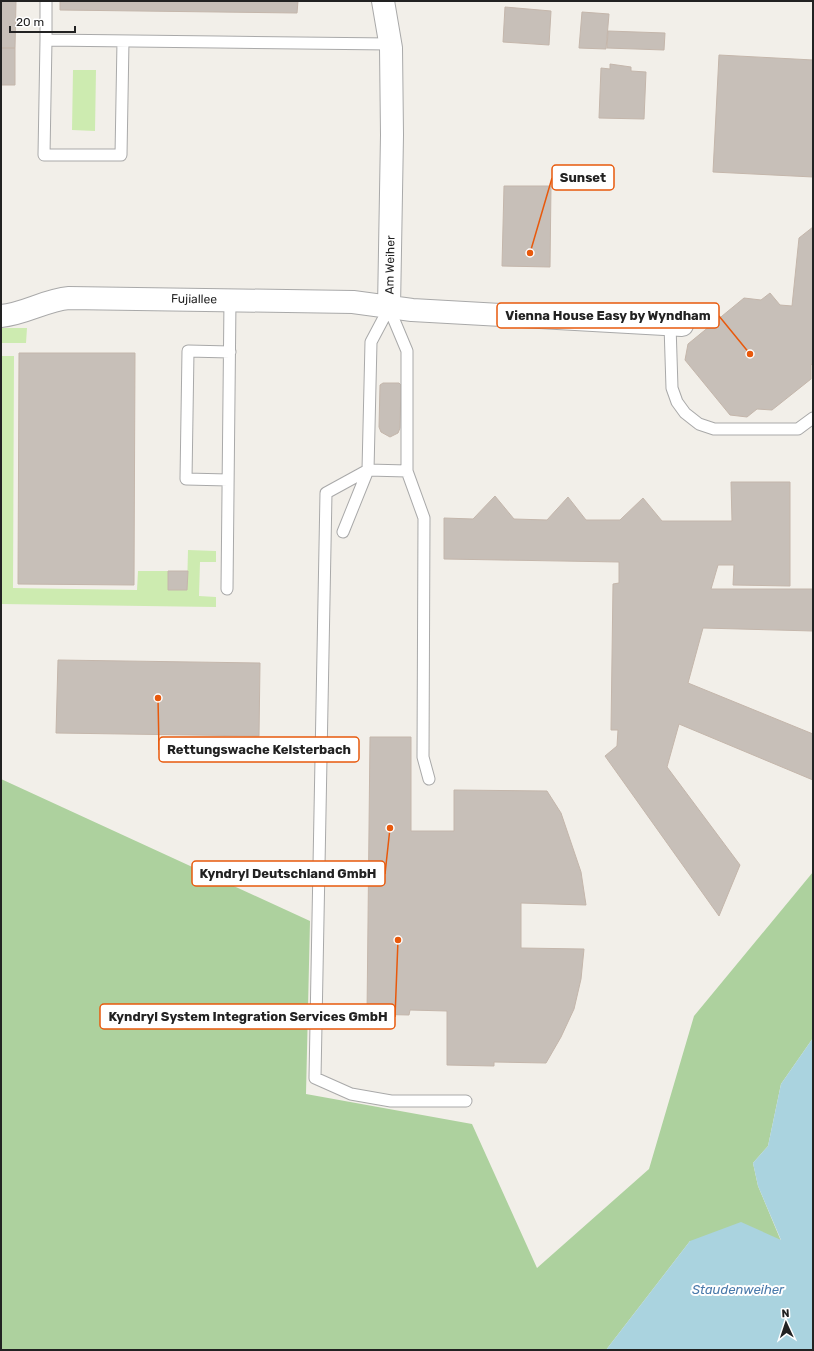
<svg xmlns="http://www.w3.org/2000/svg" width="814" height="1351" viewBox="0 0 814 1351" font-family="Rubik,sans-serif">
	<style>
		.grass { fill: #cdebb0 }
		.forest { fill: #add19e }
		.water { fill: #aad3df }
		.building { fill: #c7bfb8; stroke: #c4b6ab }
		.lines { fill: none; stroke-linecap: round; stroke-linejoin: round }
		.service-casing { stroke: #a9a9a9; stroke-width: 13 }
		.minor-casing { stroke: #a9a9a9; stroke-width: 24 }
		.service { stroke: #fff; stroke-width: 11 }
		.minor { stroke: #fff; stroke-width: 22 }
		.labels { text-anchor: middle; dominant-baseline: central; stroke-width: 4; stroke-linejoin: round; paint-order: stroke }
		.street-label { font-size: 12px; fill: #222; stroke: #fff }
		.water-label { font-size: 13px; font-style: italic; fill: #4a7aab; stroke: #fff }
		.leader { fill: none; stroke: #e8590c; stroke-width: 1.5 }
		.callout-dot { fill: #e8590c; stroke: #fff; stroke-width: 1.5 }
		.callout { fill: #fff; stroke: #e8590c; stroke-width: 1.5 }
		.callout-label { font-size: 13px; text-anchor: middle; font-weight: bold; fill: #222 }
	</style>
	<rect width="100%" height="100%" fill="#f2efe9"/>
	<!-- grass -->
	<path class="grass" d="M 73,70 L 96,70 L 95,131 L 72,130 Z
		M 1,328 L 27,328 L 26,343 L 1,343 Z
		M 1,356 L 14,356 L 13,588 L 137,590 L 138,571 L 168,571 L 168,589 L 187,590 L 188,550 L 216,551 L 216,562 L 200,562 L 199,596 L 216,597 L 216,607 L 1,604 Z"/>
	<!-- forest -->
	<path class="forest" d="M 1,779 L 310,921 L 306,1094 L 472,1124 L 537,1268 L 649,1169 L 694,1016 L 813,872 L 813,1038 L 781,1084 L 768,1146 L 753,1163 L 758,1186 L 781,1241 L 690,1241 L 606,1350 L 1,1350 Z"/>
	<!-- water -->
	<path class="water" d="M 813,1038 L 813,1350 L 606,1350 L 690,1241 L 741,1222 L 781,1240 L 758,1186 L 753,1163 L 768,1146 L 781,1084 Z"/>
	<!-- building -->
	<path class="building" d="M 1,1 L 16,1 L 15,48 L 1,48 Z
		M 60,1 L 298,1 L 297,13 L 60,10 Z
		M 505,7 L 551,11 L 549,45 L 503,42 Z
		M 582,12 L 609,14 L 606,49 L 579,48 Z
		M 608,31 L 665,33 L 664,50 L 607,48 Z
		M 1,48 L 15,48 L 15,85 L 1,85 Z
		M 719,55 L 813,60 L 813,177 L 713,172 Z
		M 610,64 L 631,67 L 631,71 L 646,72 L 644,119 L 599,118 L 601,68 L 610,69 Z
		M 504,186 L 551,186 L 550,267 L 502,266 Z
		M 813,227 L 813,363 L 811,365 L 811,379 L 772,410 L 757,409 L 747,417 L 730,415 L 685,360 L 688,344 L 744,298 L 761,300 L 770,293 L 780,305 L 792,306 L 799,238 Z
		M 19,353 L 135,353 L 134,585 L 18,584 Z
		M 383,383 L 399,383 L 401,385 L 400,428 L 398,433 L 390,437 L 381,432 L 379,427 L 380,385 Z
		M 731,482 L 790,482 L 790,586 L 733,585 L 734,565 L 718,565 L 711,589 L 813,589 L 813,631 L 703,628 L 688,683 L 813,734 L 813,780 L 679,724 L 667,767 L 740,865 L 719,916 L 605,756 L 617,746 L 618,730 L 611,730 L 613,584 L 619,583 L 619,562 L 444,559 L 444,518 L 473,519 L 495,496 L 514,519 L 547,520 L 568,497 L 586,520 L 620,520 L 643,498 L 662,521 L 732,521 Z
		M 168,571 L 188,571 L 187,590 L 168,590 Z
		M 58,660 L 260,663 L 259,736 L 56,733 Z
		M 370,737 L 411,737 L 411,831 L 454,831 L 454,790 L 547,791 L 561,813 L 581,872 L 586,905 L 521,903 L 521,948 L 584,949 L 581,979 L 574,1009 L 561,1037 L 546,1063 L 494,1062 L 494,1066 L 447,1065 L 447,1011 L 410,1010 L 409,1015 L 367,1014 Z"/>
	<g class="lines">
		<defs>
			<path id="service" d="M 46,40 L 46,1
				M 123,41 L 121,155 L 44,155 L 46,40 C 161,41 275,43 390,44
				M 389,308 L 407,351 L 407,471 L 424,518 L 423,757 L 429,779
				M 670,325 L 672,388 L 677,402 L 685,413 L 699,424 L 714,429 L 798,429 L 813,418
				M 407,471 L 368,470 L 326,493 L 315,1078 L 351,1094 L 391,1101 L 466,1101
				M 228,480 L 186,479 L 188,351 L 230,352
				M 343,532 L 368,470 L 371,342 L 389,308
				M 227,589 L 230,300"/>
			<path id="minor" d="M 383,1 L 391,48 L 392,135 L 389,308
				M 1,316 C 25,314 45,300 69,298 L 353,302 L 412,310 L 682,325"/>
		</defs>
		<!-- service casing -->
		<use href="#service" class="service-casing"/>
		<!-- minor casing -->
		<use href="#minor" class="minor-casing"/>
		<!-- service -->
		<use href="#service" class="service"/>
		<!-- minor -->
		<use href="#minor" class="minor"/>
	</g>
	<g class="labels">
		<!-- street labels -->
		<g class="street-label">
			<text transform="translate(390 265) rotate(-89)">Am Weiher</text>
			<text transform="translate(194 299) rotate(1)">Fujiallee</text>
		</g>
		<!-- water labels -->
		<g class="water-label">
			<text x="738" y="1289">Staudenweiher</text>
		</g>
	</g>
	<!-- callouts -->
	<path class="leader" d="M530 253L552 178M750 354L719 316M158 698L159 750M390 828L385 874M398 940L395 1017"/>
	<g class="callout-dot">
		<circle cx="530" cy="253" r="4"/>
		<circle cx="750" cy="354" r="4"/>
		<circle cx="158" cy="698" r="4"/>
		<circle cx="390" cy="828" r="4"/>
		<circle cx="398" cy="940" r="4"/>
	</g>
	<g class="callout">
		<rect x="552" y="165" width="62" height="25" rx="4"/>
		<rect x="497" y="303" width="222" height="25" rx="4"/>
		<rect x="159" y="737" width="200" height="25" rx="4"/>
		<rect x="192" y="861" width="193" height="25" rx="4"/>
		<rect x="100" y="1004" width="295" height="25" rx="4"/>
	</g>
	<g class="callout-label">
		<text x="583" y="182">Sunset</text>
		<text x="608" y="320">Vienna House Easy by Wyndham</text>
		<text x="259" y="754">Rettungswache Kelsterbach</text>
		<text x="288" y="878">Kyndryl Deutschland GmbH</text>
		<text x="248" y="1021">Kyndryl System Integration Services GmbH</text>
	</g>
	<!-- border -->
	<rect width="814" height="1351" fill="none" stroke="#222222" stroke-width="4"/>
	<!-- north arrow -->
	<g transform="translate(786 1323) rotate(357)" stroke="#ffffff" stroke-width="3" paint-order="stroke">
	<path d="M0-3L7 15L0 10L-7 15Z" fill="#222222"/>
	<text y="-6" font-size="11" font-weight="bold" text-anchor="middle" fill="#222222">N</text>
	</g>
	<!-- scale -->
	<path d="M10 26v6h65v-6" fill="none" stroke="#222222" stroke-width="2"/>
	<text x="16" y="26" font-size="12" fill="#222222" stroke="#ffffff" stroke-width="3" paint-order="stroke">20 m</text>
</svg>
